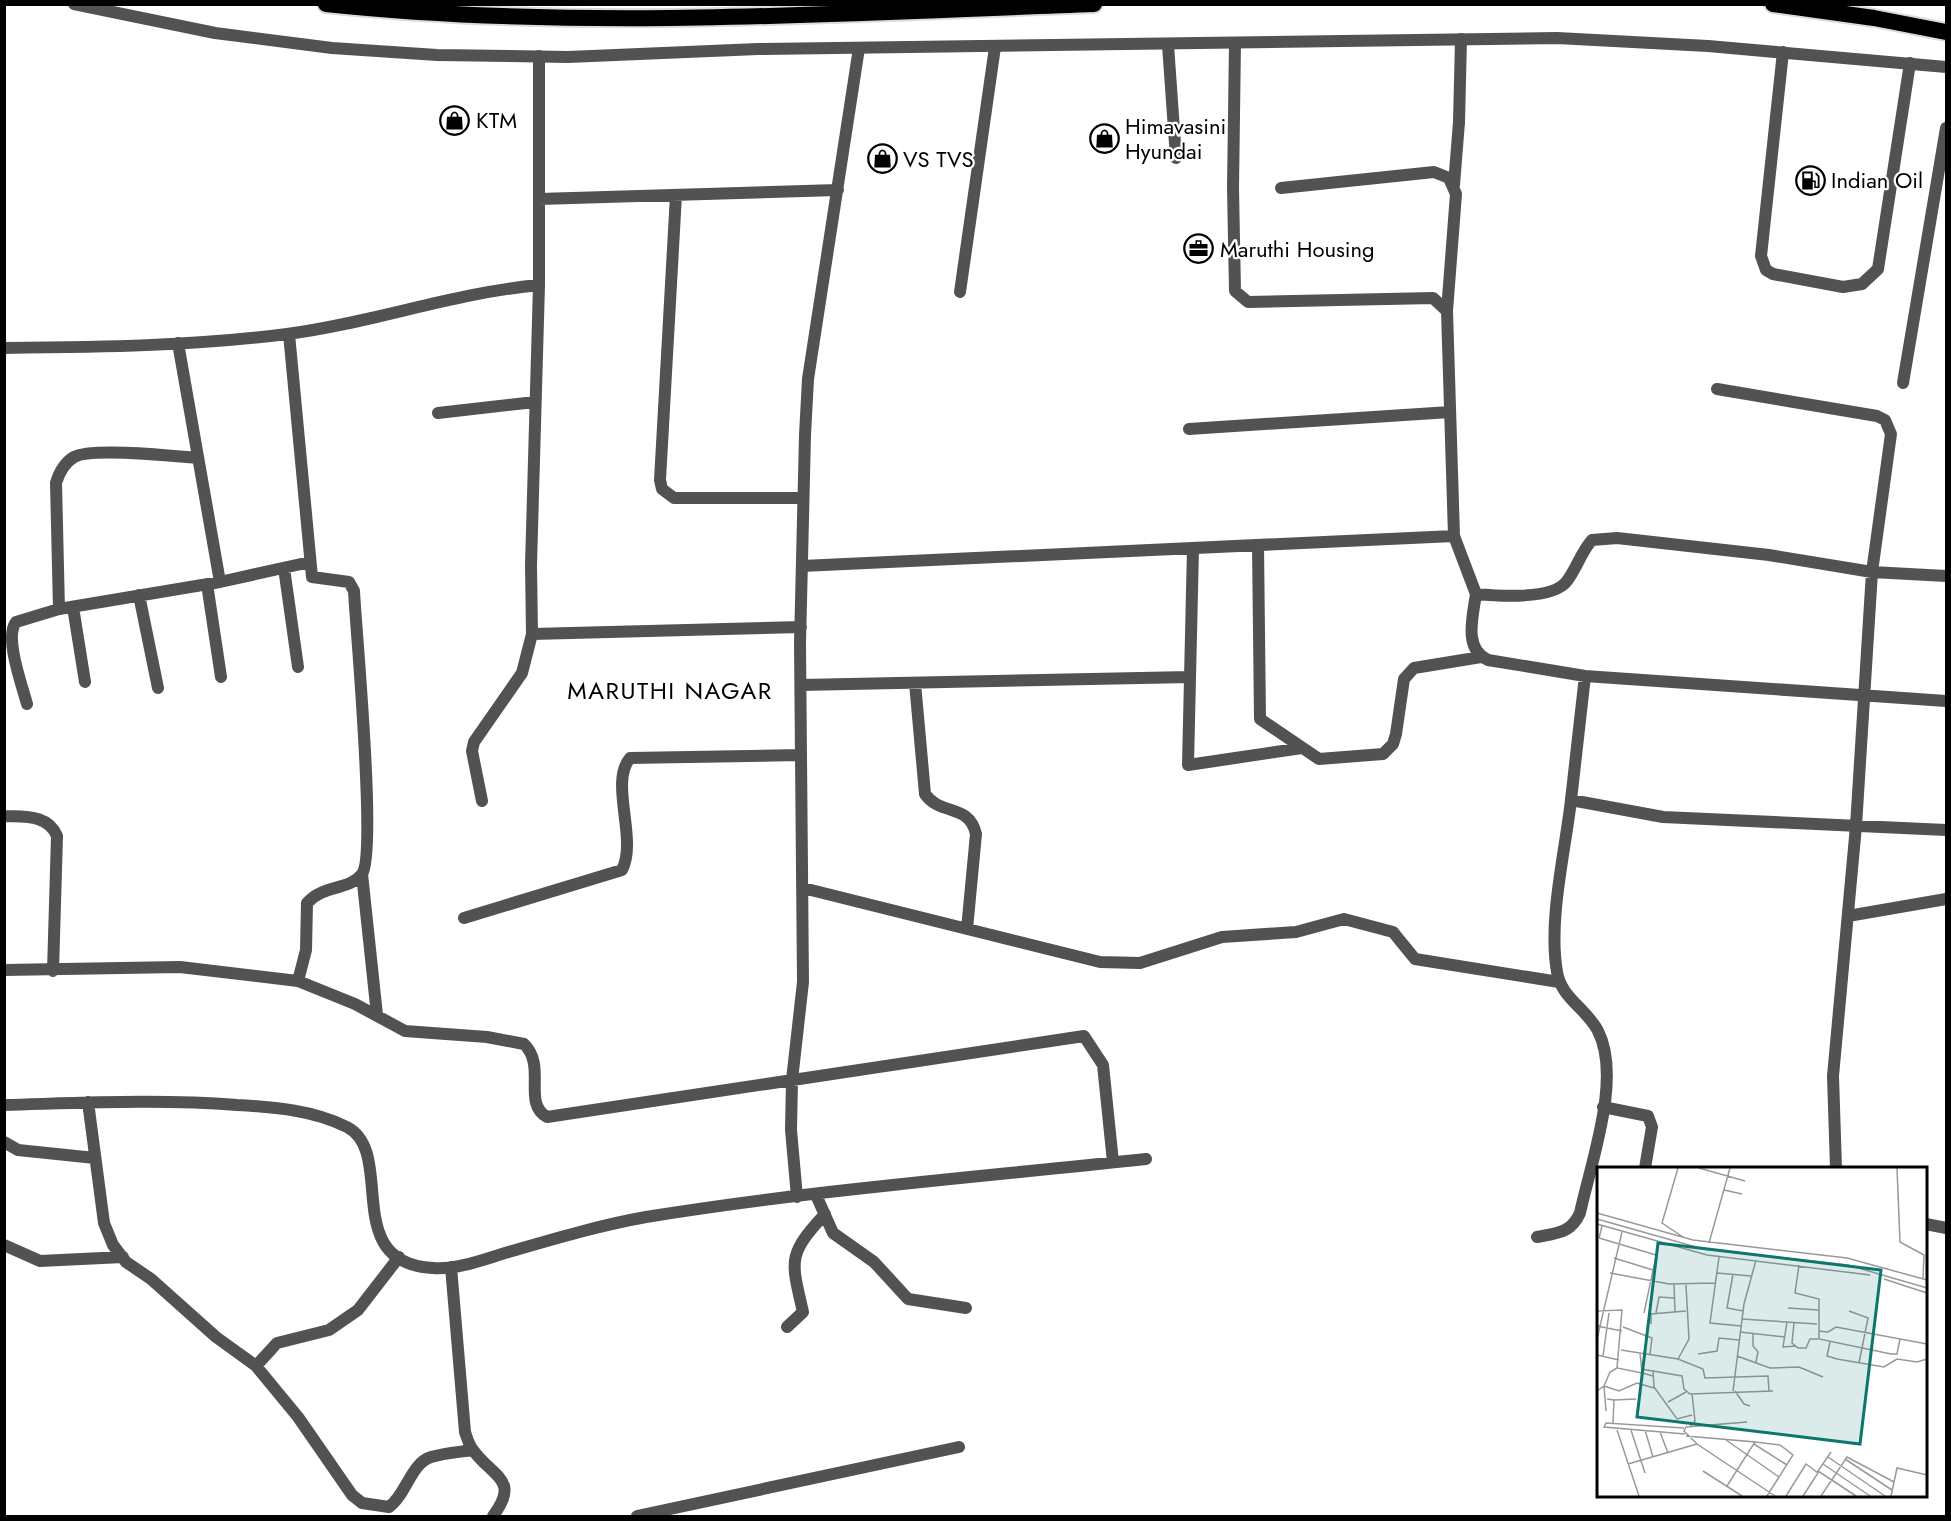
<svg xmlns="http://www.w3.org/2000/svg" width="1951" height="1521" viewBox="0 0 1951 1521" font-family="Jost,sans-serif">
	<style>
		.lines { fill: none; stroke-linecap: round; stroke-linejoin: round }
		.trunk-casing { stroke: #dbdbdb; stroke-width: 20 }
		.service { stroke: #525252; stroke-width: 12 }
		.minor { stroke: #525252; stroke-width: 12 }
		.tertiary { stroke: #525252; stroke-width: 12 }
		.trunk { stroke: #000; stroke-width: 16 }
		.labels { text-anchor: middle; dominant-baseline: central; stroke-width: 4.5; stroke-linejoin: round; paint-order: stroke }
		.poi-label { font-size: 22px; fill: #000; stroke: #fff; text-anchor: start }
		.neighbourhood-label { font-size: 24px; letter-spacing: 1.5px; fill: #000; stroke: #fff }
		.inset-road { fill: none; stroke: #999; stroke-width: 1.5 }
		.view { fill: #0f766e; fill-opacity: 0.15; stroke: #0f766e; stroke-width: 3 }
		.inset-edge { fill: none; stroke: #000; stroke-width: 3 }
	</style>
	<rect width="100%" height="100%" fill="#fff"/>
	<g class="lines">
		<defs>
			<path id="trunk" d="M 326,4 C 581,31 838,13 1094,4
				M 1773,4 L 1874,18 L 1946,32"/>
		</defs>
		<!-- trunk casing -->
		<use href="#trunk" class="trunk-casing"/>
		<!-- service -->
		<path class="service" d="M 1168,45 L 1176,158
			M 1783,52 L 1761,256 L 1766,270 L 1773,274 L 1843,287 L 1862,284 L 1878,269 L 1910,63
			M 1454,185 L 1459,122
			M 1281,188 L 1434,172 L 1449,178 L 1456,194 L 1447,311
			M 960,292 L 995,47
			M 1903,383 L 1946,128
			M 482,801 L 472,751 L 474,742 L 522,673 L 532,634
			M 1848,916 L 1946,899
			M 1603,1107 L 1648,1116 L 1652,1127 L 1645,1168
			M 1836,1168 L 1833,1076 L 1856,826
			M 1926,1224 L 1946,1228
			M 1537,1237 C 1558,1233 1571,1233 1580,1213 C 1591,1162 1622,1078 1598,1031 C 1587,1009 1561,998 1557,972 C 1548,920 1565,853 1571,800"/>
		<!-- minor -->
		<path class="minor" d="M 1235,43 L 1233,188 L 1235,291 L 1248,302 L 1433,298 L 1447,311 L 1454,536 L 1476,594 C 1498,596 1553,600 1567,581 C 1577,568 1581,552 1592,540 L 1617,538 L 1769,555 L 1872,572 L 1946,576
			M 539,56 L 539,285 L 531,565 L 532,634 L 801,627
			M 1459,122 L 1461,39
			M 676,195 L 660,480 L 662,489 L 674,498 L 803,498
			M 539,199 L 838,190
			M 289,334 L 312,577 L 349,582 L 354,591 C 356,631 377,854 362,874 C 349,891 324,884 307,903 L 306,950 L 298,981
			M 178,343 L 220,582
			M 4,348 C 99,347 194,346 287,334 C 372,323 453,293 539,285
			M 1717,389 L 1877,416 L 1885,420 L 1891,434 L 1872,572 L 1856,826
			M 438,413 L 535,402
			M 1189,429 L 1450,412
			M 1258,545 L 1260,719 L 1319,759 L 1383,754 L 1393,744 L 1396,734 L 1404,679 L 1414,668 L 1481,657
			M 1193,548 L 1188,765 L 1302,748
			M 802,566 L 1454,536
			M 284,568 L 298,667
			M 207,584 L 221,677
			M 1476,594 C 1473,616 1463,649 1488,660 L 1585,676 L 1946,701
			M 139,595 L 158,688
			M 73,607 L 85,682
			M 59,609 L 56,483 C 59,473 64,463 74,457 C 91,447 175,456 198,458
			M 1585,676 L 1571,800 L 1663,817 L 1946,830
			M 915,683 L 925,794 C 940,816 969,803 976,834 L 967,929
			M 801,685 L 1190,677
			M 27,704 C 22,685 4,637 16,622 L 59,609 L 220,582 L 310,562
			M 4,816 C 24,817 48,814 57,836 L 53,971
			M 362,874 L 377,1015
			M 803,888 L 1100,962 L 1140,963 L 1222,937 L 1296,932 L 1344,919 L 1393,932 L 1415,959 L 1559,982
			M 464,918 L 622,870 C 638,839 609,783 630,758 L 801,755
			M 4,970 L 180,967 L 298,981 L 355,1004 L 405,1031 L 487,1037 L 524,1044 C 547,1066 522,1103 547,1117 L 1084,1036 L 1103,1065 L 1113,1162
			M 88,1102 L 104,1223 L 113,1245 L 126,1262 L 151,1279 L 216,1337 L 256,1366 L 298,1417 L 352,1495 L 362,1503 L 389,1507 C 406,1495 411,1463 431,1457 C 444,1453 460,1452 473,1450
			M 4,1105 C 82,1103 159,1099 237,1105 C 274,1107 313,1110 347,1127 C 397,1153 339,1263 433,1268 C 459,1270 487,1258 512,1251 C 557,1238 601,1225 646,1217 C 812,1190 980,1177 1146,1159
			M 4,1142 L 18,1150 L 95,1158
			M 816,1195 L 833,1233 L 874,1262 L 908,1299 L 966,1308
			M 797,1197 L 791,1130 L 792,1080 L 803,982 L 800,644 L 805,435 L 808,379 L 859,48
			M 4,1245 L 40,1261 L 123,1257
			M 451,1267 L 465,1432 C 467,1438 469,1445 473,1450 C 492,1477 521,1479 493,1516
			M 787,1327 L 803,1312 C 791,1260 787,1255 825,1214
			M 256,1366 L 277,1343 L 329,1330 L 358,1310 L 399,1257
			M 637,1516 L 959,1447"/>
		<!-- tertiary -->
		<path class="tertiary" d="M 74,4 L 215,33 L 332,48 L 437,55 L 568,57 L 758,49 L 1557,38 L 1708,46 L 1946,67"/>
		<!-- trunk -->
		<use href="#trunk" class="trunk"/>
	</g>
	<!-- icons -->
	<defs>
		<symbol id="shop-ring" viewBox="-11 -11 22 22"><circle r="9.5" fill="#fff" stroke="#000" stroke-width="1.5"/><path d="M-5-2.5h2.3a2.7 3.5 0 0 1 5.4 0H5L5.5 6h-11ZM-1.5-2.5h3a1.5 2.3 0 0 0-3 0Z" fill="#000"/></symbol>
		<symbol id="fuel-ring" viewBox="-11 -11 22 22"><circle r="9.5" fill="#fff" stroke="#000" stroke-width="1.5"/><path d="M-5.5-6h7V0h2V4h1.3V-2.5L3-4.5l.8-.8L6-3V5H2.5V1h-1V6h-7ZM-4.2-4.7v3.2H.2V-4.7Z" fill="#000"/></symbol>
		<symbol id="office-ring" viewBox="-11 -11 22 22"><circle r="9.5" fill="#fff" stroke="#000" stroke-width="1.5"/><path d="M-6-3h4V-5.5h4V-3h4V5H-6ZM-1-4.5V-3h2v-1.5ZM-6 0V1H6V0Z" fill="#000"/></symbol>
	</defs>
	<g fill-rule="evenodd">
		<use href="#shop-ring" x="438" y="104" width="33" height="33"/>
		<use href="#shop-ring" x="1088" y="122" width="33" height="33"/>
		<use href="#shop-ring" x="866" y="142" width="33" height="33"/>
		<use href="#fuel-ring" x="1794" y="164" width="33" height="33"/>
		<use href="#office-ring" x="1182" y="232" width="33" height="33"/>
	</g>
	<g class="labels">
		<!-- poi labels -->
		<g class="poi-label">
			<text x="476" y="120">KTM</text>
			<text x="1125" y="126">Himavasini<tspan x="1125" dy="25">Hyundai</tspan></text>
			<text x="903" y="159">VS TVS</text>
			<text x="1831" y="180">Indian Oil</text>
			<text x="1220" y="249">Maruthi Housing</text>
		</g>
		<!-- neighbourhood labels -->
		<g class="neighbourhood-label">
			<text x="670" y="690">MARUTHI NAGAR</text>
		</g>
	</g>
	<!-- overview -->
	<g transform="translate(1597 1167)">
		<rect width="330" height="330" fill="#fff"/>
		<path class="inset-road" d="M 81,1 L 65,56 L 86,70M 102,1 L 148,14M 300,1 L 303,75 L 327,88 L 326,112M 127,23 L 145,27M 0,46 L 96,73 L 250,91 L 330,113M 0,52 L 106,82 L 251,98 L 330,121M 0,57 L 110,88 L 273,108M 5,59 L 2,71 L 59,88M 112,76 L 133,1M 122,90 L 113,156 L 144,159M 17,91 L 56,103M 202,98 L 198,126 L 222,132 L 222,164 L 231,165 L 239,160 L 330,177M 13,106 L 72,117 L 119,116M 120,106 L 154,109M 136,107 L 130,141 L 146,144M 287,112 L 330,126M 77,117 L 78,145M 191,141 L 221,143M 0,144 L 25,143 L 20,201 L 45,206M 252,144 L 271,151 L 262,196M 47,146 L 62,75M 59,146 L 62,130 L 77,131M 145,152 L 220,157M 190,155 L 186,180 L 199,179M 197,156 L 195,176 L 201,181 L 209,181 L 213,172 L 221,172M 54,157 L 54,147 L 89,144M 0,159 L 25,164M 26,160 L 55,171 L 53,187M 222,164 L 222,172 L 294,187 L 300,187 L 303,172M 143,165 L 188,170M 156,167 L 156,179 L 161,185 L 159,195M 0,172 L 25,65M 233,175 L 230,189 L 240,192 L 287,200 L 300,192 L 320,195 L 330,192M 24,183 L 81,192 L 106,202 L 108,211 L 171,209 L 172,224M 43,186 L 45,206 L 56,209M 101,187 L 120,184 L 122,171 L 142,173M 0,188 L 22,193M 6,189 L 12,146M 140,189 L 173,201 L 202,200 L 226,210M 81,192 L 92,172 L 89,118M 44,202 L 85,209 L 87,222 L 93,227 L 176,224M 56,203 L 57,220 L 80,252 L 95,248M 7,219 L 22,224 L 40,216 L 57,221M 7,219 L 9,244M 0,224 L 7,219 L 13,205 L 20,201M 136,224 L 147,137 L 159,93M 138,224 L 147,237 L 153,239M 10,232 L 17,233 L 16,256M 17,233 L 39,232M 71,235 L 89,225M 150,255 L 89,260 L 87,264 L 100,277 L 178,329M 93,260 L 98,254 L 95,227M 87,261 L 9,256 L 7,260 L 88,267M 20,263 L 42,329M 34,263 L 48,306M 48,263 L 56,290M 63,265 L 71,286M 89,269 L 158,275 L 130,319M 129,273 L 182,310M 158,275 L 183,278 L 196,288 L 170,329M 157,277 L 190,298M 234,285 L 221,304 L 259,329M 231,290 L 288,329M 248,292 L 295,323M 31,297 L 100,277M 226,297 L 273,329M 106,304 L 145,329M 189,329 L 209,297 L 221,306 L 206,329M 224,329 L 250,290 L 297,315M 294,329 L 300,301 L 330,308"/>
		<path class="view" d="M 61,76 L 284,103 L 263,277 L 40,250 Z"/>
		<rect width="330" height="330" class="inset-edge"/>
	</g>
	<!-- border -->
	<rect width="1951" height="1521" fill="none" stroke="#000000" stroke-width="12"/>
</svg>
